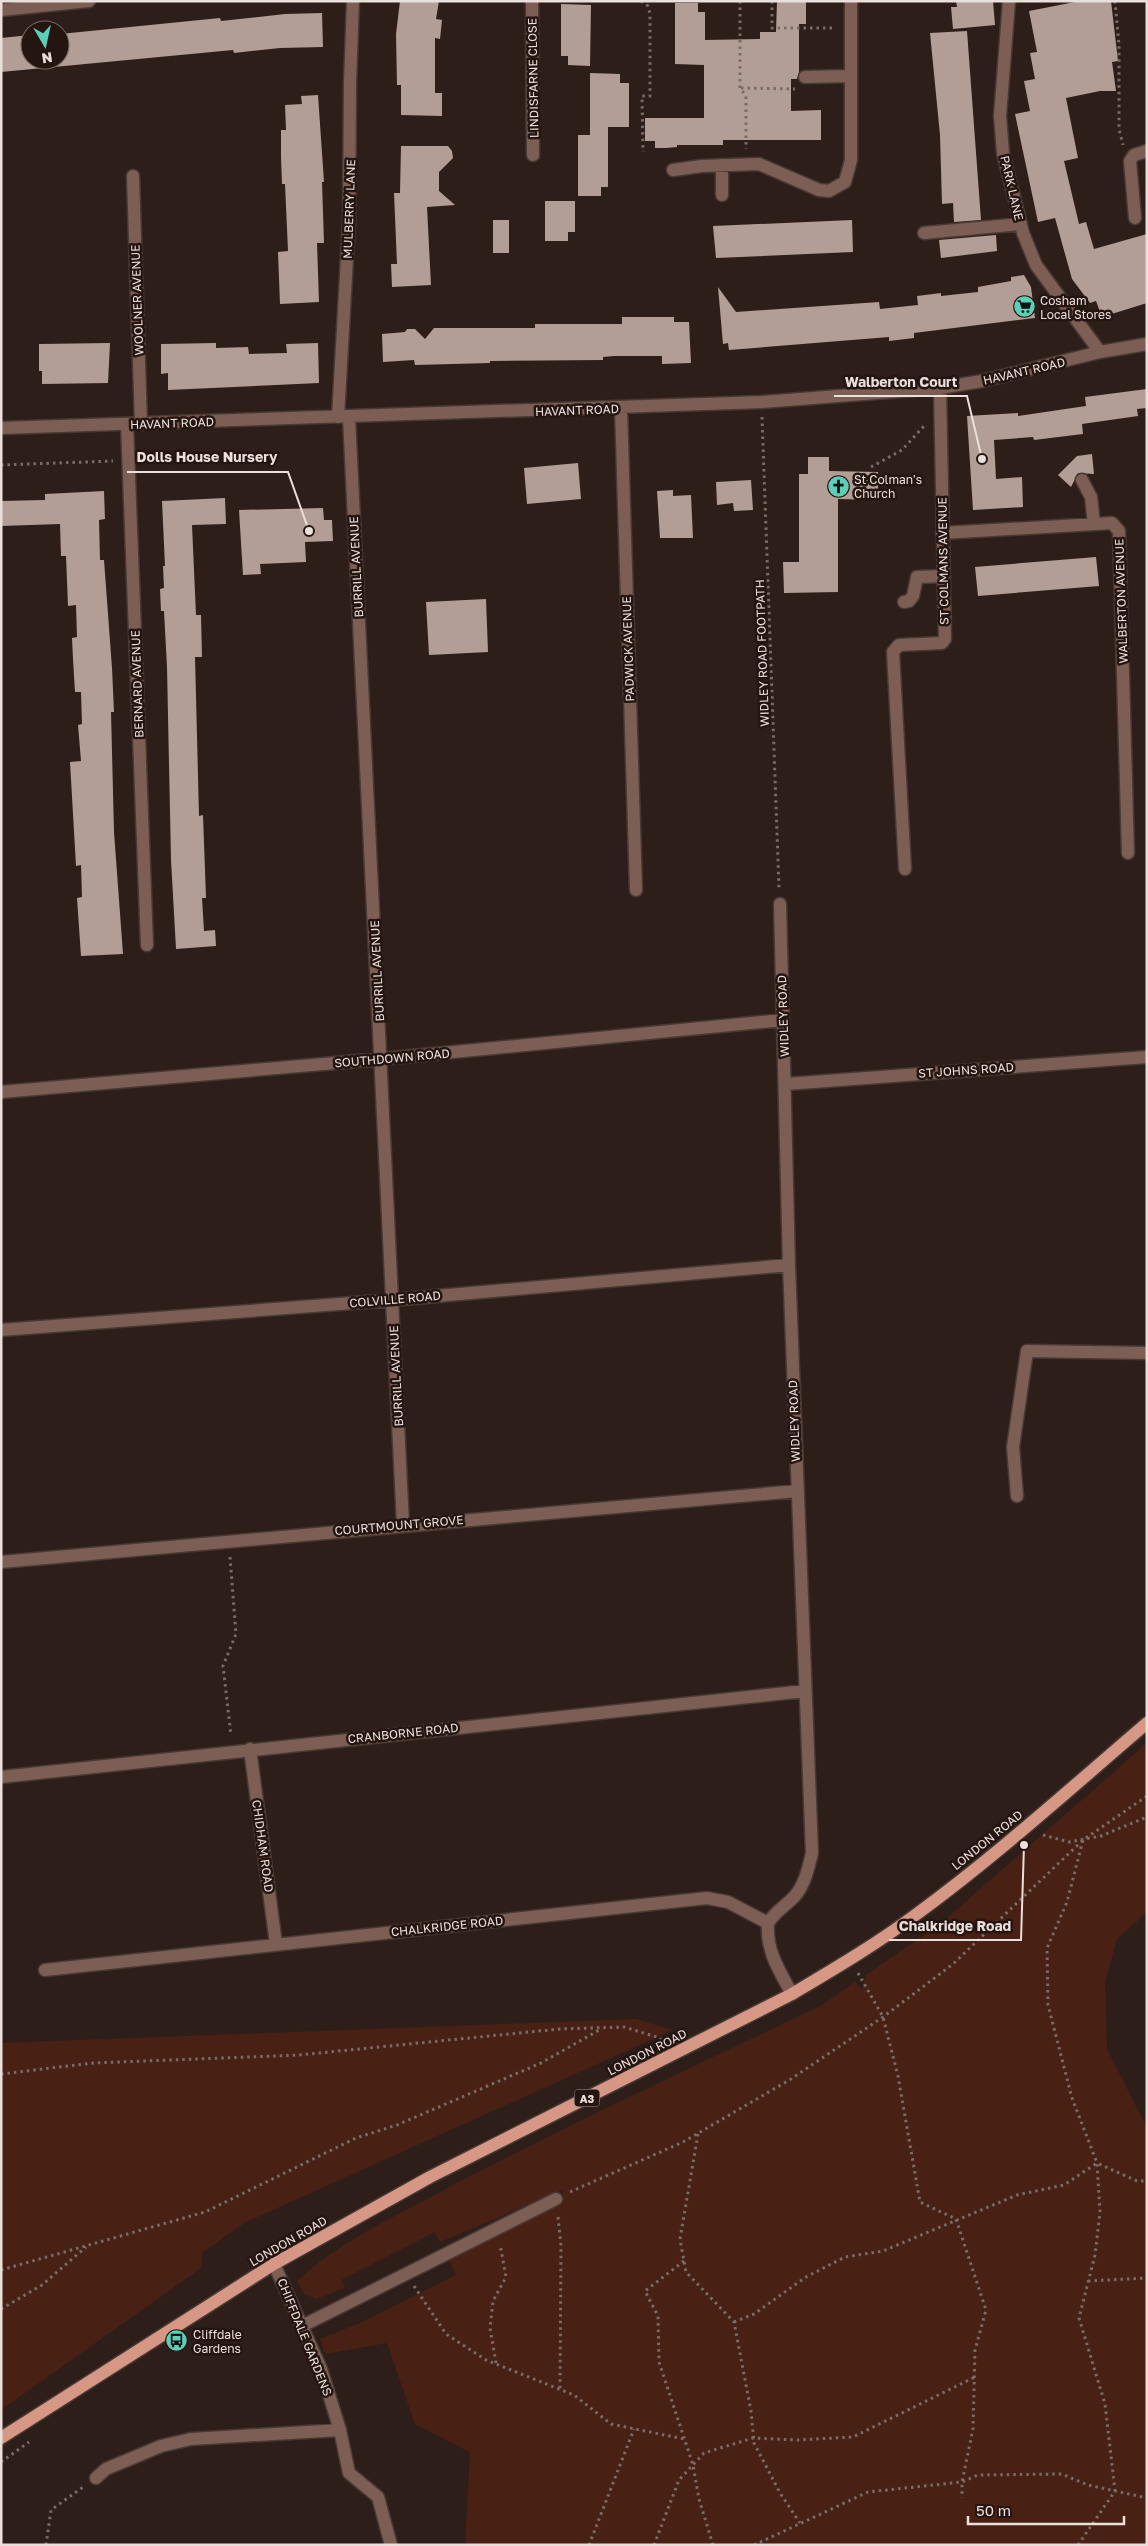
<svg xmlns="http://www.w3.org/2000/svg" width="1148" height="2546" viewBox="0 0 1148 2546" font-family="'Golos Text',sans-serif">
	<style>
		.green { fill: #492014 }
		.building { fill: #b39e97 }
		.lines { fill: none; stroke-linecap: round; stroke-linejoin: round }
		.minor-casing { stroke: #483935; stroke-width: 15 }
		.major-casing { stroke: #483935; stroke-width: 15 }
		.path { stroke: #796c68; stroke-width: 3; stroke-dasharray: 2.5 4; stroke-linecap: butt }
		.minor { stroke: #7c5e54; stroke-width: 12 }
		.major { stroke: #d69885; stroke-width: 12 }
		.labels { text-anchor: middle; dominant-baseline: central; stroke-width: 5; stroke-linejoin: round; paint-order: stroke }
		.shield { fill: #241510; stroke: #afa29e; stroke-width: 1 }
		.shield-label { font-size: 11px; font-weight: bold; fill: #eadfdb }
		.street-label { font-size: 12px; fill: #eadfdb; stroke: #241510 }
		.poi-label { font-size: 12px; fill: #eadfdb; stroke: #241510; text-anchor: start }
		.leader { fill: none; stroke: #eadfdb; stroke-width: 2 }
		.callout-dot { fill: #eadfdb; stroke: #241510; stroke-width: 2 }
		.callout-label { font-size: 14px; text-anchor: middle; font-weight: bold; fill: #eadfdb; stroke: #241510; stroke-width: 5; stroke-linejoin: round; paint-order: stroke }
	</style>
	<rect width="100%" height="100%" fill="#2e1e1a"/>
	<!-- green -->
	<path class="green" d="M 1147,1743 L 1147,1912 L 1117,1939 L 1105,1983 L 1107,2049 L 1147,2128 L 1147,2545 L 465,2545 L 470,2452 L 415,2424 L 387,2343 L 325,2354 L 320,2339 L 362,2322 L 456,2275 L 449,2260 L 562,2204 L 563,2190 L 440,2242 L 435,2232 L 341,2280 L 345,2288 L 316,2299 L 304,2294 L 297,2281 C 341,2240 399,2215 451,2186 C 573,2122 698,2065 822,2005 L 855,1982 L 862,1989 L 866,1975 L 940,1924 Z
		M 636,2019 L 673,2030 L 244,2223 L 202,2253 L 201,2268 L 1,2410 L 1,2043 Z"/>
	<!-- building -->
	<path class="building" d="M 400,1 L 439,1 L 436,19 L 442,20 L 440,39 L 435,38 L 435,93 L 442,93 L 442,116 L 401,115 L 401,85 L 397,85 L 396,34 Z
		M 777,1 L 806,1 L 806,24 L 799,24 L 799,72 L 797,79 L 791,79 L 791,111 L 821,110 L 821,140 L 723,140 L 723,145 L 677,145 L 677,147 L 666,148 L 655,148 L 655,141 L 645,141 L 645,118 L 704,118 L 704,65 L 675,64 L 675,3 L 698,3 L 698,12 L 705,12 L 705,40 L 760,39 L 760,32 L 776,32 Z
		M 956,1 L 993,1 L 995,25 L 953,29 L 951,7 L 957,7 Z
		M 1080,1 L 1111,1 L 1118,61 L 1112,62 L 1116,91 L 1100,91 L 1066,98 L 1078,158 L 1064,161 L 1079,224 L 1086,222 L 1094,249 L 1147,234 L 1147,303 L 1102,317 L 1096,301 L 1090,303 L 1072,279 L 1055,218 L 1038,222 L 1015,114 L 1030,111 L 1024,81 L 1035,79 L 1030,53 L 1037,52 L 1029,11 Z
		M 561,4 L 591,5 L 590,66 L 568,65 L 568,56 L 561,56 Z
		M 322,13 L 323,47 L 280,48 L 234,53 L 233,50 L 1,72 L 1,38 L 30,35 L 30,60 L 60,60 L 60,34 L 220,18 L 221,21 L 285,14 Z
		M 967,31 L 981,220 L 954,222 L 953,203 L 942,204 L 940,135 L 930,33 Z
		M 590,73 L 620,74 L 620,83 L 629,83 L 629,127 L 608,127 L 608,187 L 601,187 L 601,196 L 578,196 L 578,135 L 590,135 Z
		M 318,95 L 324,182 L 322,182 L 324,243 L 317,243 L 319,302 L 280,304 L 278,252 L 288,251 L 285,184 L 282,184 L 281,157 L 281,130 L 286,130 L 285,105 L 302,104 L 301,96 Z
		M 401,146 L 448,146 L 452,151 L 453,158 L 439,172 L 439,191 L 455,205 L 427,207 L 431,285 L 392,287 L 391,264 L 397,264 L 394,193 L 400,193 Z
		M 545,201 L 575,201 L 575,232 L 568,232 L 568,241 L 545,241 Z
		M 493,220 L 509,220 L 509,253 L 493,253 Z
		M 852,220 L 853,252 L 716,258 L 713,226 Z
		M 996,235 L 997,251 L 941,258 L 939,240 Z
		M 1024,275 L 1031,287 L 1035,318 L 914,333 L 914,338 L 889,341 L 889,337 L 729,350 L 728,343 L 723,344 L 718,287 L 736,312 L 879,302 L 880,309 L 918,305 L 917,296 L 941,293 L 941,296 L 978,292 L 978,287 L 1011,281 L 1011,277 Z
		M 622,317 L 674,317 L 674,322 L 689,322 L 691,363 L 662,364 L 662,356 L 614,356 L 603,357 L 603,360 L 490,361 L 490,363 L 415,365 L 414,360 L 383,362 L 382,334 L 405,332 L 407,329 L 415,329 L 425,339 L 434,328 L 535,328 L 535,324 L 622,324 Z
		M 110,343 L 108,383 L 42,384 L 42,371 L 39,371 L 39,344 Z
		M 216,343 L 216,348 L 248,347 L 249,354 L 287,353 L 286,344 L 318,343 L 319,383 L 168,390 L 168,373 L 161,374 L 161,344 Z
		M 1147,389 L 1147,408 L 1137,409 L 1138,416 L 1082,424 L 1083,434 L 1034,440 L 1033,437 L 994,440 L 996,479 L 1022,477 L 1023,507 L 973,510 L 967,416 L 1018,413 L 1018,416 L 1086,406 L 1085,397 Z
		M 1092,454 L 1094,474 L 1078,473 L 1071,487 L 1058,475 L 1077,456 Z
		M 808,457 L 829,457 L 829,471 L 878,472 L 878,500 L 838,499 L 838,592 L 784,593 L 783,562 L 799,562 L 799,474 L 808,474 Z
		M 578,463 L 581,499 L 527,504 L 524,468 Z
		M 751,480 L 753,510 L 734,511 L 733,503 L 717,505 L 716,482 Z
		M 673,490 L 673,496 L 691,495 L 693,538 L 660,538 L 657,491 Z
		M 104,491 L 105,519 L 99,520 L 100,560 L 104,560 L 112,668 L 114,712 L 111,712 L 114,832 L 123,954 L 81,956 L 77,898 L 82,897 L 81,865 L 76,866 L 70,762 L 81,761 L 78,725 L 82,724 L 81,692 L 75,692 L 73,659 L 72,638 L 77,637 L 76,605 L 68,606 L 66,556 L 61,556 L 60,524 L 1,526 L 1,501 L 45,500 L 45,494 Z
		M 225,498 L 226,524 L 192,525 L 196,615 L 201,615 L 202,657 L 195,657 L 199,816 L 203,815 L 206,898 L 202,898 L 204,931 L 215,930 L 216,946 L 176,949 L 171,860 L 167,667 L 164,611 L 161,611 L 160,589 L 164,588 L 163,566 L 165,566 L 162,501 Z
		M 323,508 L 324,520 L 332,520 L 333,541 L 305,542 L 306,562 L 260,564 L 261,574 L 243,575 L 239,510 Z
		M 1096,557 L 1099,586 L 978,596 L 975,567 Z
		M 486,599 L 488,652 L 429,655 L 426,602 Z"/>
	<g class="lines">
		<defs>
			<path id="minor" d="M 532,1 L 533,155
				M 1009,1 L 1000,116 L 1003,153 L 1023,233 L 1036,265 L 1100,352
				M 1,10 L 89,1
				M 805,77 L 851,76
				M 722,165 L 722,195
				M 673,170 L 702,166 L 759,164 L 819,190 L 829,191 L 845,182 L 851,160 L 851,1
				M 133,176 L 141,424
				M 1135,218 L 1130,161 L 1134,155 L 1147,151
				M 924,233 L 1021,224
				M 621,408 L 636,890
				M 338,417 L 349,222 L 350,83 L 353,1
				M 349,417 L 403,1525
				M 127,424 L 147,945
				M 1,428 L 762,402 L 940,388 L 982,381 L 1100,352 L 1147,344
				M 1082,480 L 1091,497 L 1094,524
				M 942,533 L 1112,523 L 1119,531 L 1128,853
				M 904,602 L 909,601 L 913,596 L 917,577 L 944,576
				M 905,869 L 893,652 L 899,645 L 942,643 L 945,639 L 940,388
				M 786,1084 L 1147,1057
				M 1,1092 L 381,1059 L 783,1020
				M 1,1330 L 392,1300 L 789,1265
				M 1017,1496 L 1013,1447 L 1027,1351 L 1147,1353
				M 1,1562 L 797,1491
				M 250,1749 L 276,1944
				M 1,1777 L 805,1691
				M 768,1923 C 775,1912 785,1906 794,1897 C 805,1885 808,1869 812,1853 L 789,1265 L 780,904
				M 45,1970 L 707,1898 L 728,1902 L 768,1923 C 766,1951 779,1970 792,1994
				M 274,2264 L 321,2369 L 340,2430 L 349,2473 L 378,2497 L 391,2545
				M 302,2326 L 556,2199
				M 96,2478 L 106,2469 L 161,2446 L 191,2439 L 340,2430"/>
			<path id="major" d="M 1,2438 L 274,2264 L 430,2177 L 792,1994 C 834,1969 875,1945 914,1916 C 995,1857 1071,1788 1147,1723"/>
		</defs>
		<!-- minor casing -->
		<use href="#minor" class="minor-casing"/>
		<!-- major casing -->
		<use href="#major" class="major-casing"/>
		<!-- path -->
		<path class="path" d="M 641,1 L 648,6 L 650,14 L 650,96 L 642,96 L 643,152
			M 740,1 L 740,88 L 746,96 L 746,149
			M 772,1 L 772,28 L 834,28
			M 1115,1 L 1119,45 L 1119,129 L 1123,145
			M 741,88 L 795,89
			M 762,417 L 779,888
			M 1,465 L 113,461
			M 871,467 L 902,450 L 924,426
			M 230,1557 L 236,1634 L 223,1666 L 231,1735
			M 1043,1835 L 1069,1842 L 1101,1836 L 1147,1817
			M 858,1973 L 883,2017 L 898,2076 L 920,2202 L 956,2219 L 986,2310 L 975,2350 L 973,2429 L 962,2482 L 962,2498
			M 1,2074 L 93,2063 L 299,2055 L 559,2029 L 624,2027 L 660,2038 L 662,2042
			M 698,2134 L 680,2239 L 686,2272 L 734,2322 L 751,2411 L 754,2443 L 780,2493 L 800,2523
			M 570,2192 L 683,2142 L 791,2079 L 883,2017 L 953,1964 L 1083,1840 L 1147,1796
			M 558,2217 L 561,2246 L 560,2389
			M 684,2261 L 645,2291 L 658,2316 L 659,2362 L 693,2465 L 699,2499 L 713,2545
			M 1,2270 L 205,2212 L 356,2138 L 397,2125 L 541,2063 L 601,2029
			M 1088,2281 L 1147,2278
			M 414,2286 L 446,2334 L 486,2360 L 574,2395 L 611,2424 L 684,2439
			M 1,2309 L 42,2285 L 86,2247
			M 734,2322 L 754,2314 L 806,2277 L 845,2257 L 883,2251 L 1017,2195 L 1064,2185 L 1097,2163 L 1137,2181 L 1147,2181
			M 496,2363 L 490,2328 L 493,2301 L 506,2277 L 500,2244
			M 1,2462 L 29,2442
			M 46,2545 L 51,2510 L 83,2487
			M 589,2545 L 634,2429
			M 654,2545 L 679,2480 L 704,2453 L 753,2438 L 797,2440 L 853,2437 L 975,2377
			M 754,2545 L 868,2492 L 962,2482 L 978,2475 L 1062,2474 L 1088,2485 L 1147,2498
			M 1078,2545 L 1115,2491 L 1105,2404 L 1079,2318 L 1095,2255 L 1100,2212 L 1097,2163 L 1072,2098 L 1048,2005 L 1047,1948 L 1067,1902 L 1083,1840"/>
		<!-- minor -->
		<use href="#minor" class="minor"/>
		<!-- major -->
		<use href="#major" class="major"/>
	</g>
	<!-- icons -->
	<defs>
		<symbol id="supermarket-disc" viewBox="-11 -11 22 22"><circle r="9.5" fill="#5dceb8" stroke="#241510"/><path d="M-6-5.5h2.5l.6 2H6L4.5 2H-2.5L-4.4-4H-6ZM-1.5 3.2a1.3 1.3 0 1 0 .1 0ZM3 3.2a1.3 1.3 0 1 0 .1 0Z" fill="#111"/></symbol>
		<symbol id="church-disc" viewBox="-11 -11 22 22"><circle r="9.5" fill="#5dceb8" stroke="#241510"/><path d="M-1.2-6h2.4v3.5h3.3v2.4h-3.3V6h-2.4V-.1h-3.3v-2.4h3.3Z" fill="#111"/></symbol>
		<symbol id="bus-disc" viewBox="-11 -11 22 22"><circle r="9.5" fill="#5dceb8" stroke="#241510"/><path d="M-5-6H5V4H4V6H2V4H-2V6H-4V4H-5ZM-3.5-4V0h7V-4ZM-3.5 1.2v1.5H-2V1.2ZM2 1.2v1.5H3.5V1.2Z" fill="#111"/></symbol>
	</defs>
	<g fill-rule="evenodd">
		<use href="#supermarket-disc" x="1012" y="294" width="25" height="25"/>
		<use href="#church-disc" x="826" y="474" width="25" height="25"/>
		<use href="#bus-disc" x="164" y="2328" width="25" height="25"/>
	</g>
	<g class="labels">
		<!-- shield labels -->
		<rect class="shield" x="574.5" y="2089.5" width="25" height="17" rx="4"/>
		<g class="shield-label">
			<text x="587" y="2098">A3</text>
		</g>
		<!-- street labels -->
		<g class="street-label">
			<text transform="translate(533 78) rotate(-91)">LINDISFARNE CLOSE</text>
			<text transform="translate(1012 188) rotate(77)">PARK LANE</text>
			<text transform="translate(349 209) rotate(-88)">MULBERRY LANE</text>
			<text transform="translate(137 300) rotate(-92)">WOOLNER AVENUE</text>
			<text transform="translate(1024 371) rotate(-13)">HAVANT ROAD</text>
			<text transform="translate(577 410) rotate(-2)">HAVANT ROAD</text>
			<text transform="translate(172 423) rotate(-2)">HAVANT ROAD</text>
			<text transform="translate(943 561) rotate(-91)">ST COLMANS AVENUE</text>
			<text transform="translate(356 567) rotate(-93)">BURRILL AVENUE</text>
			<text transform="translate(1121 601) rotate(-92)">WALBERTON AVENUE</text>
			<text transform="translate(628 649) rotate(-92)">PADWICK AVENUE</text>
			<text transform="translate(762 653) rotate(-92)">WIDLEY ROAD FOOTPATH</text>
			<text transform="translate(137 684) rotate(-92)">BERNARD AVENUE</text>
			<text transform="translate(377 971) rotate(-93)">BURRILL AVENUE</text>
			<text transform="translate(783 1016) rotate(-92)">WIDLEY ROAD</text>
			<text transform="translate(392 1058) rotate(-5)">SOUTHDOWN ROAD</text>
			<text transform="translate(966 1070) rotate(-4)">ST JOHNS ROAD</text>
			<text transform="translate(395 1299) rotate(-5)">COLVILLE ROAD</text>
			<text transform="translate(396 1376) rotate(-93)">BURRILL AVENUE</text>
			<text transform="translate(794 1421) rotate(-92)">WIDLEY ROAD</text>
			<text transform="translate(399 1525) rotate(-5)">COURTMOUNT GROVE</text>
			<text transform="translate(403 1733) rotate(-6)">CRANBORNE ROAD</text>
			<text transform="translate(987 1840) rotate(-39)">LONDON ROAD</text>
			<text transform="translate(263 1846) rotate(82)">CHIDHAM ROAD</text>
			<text transform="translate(447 1926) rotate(-6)">CHALKRIDGE ROAD</text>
			<text transform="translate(647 2052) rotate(-27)">LONDON ROAD</text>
			<text transform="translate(288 2241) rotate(-30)">LONDON ROAD</text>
			<text transform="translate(305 2337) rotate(68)">CHIFFDALE GARDENS</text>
		</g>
		<!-- poi labels -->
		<g class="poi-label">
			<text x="1040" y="300">Cosham<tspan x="1040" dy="14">Local Stores</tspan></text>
			<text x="854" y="479">St Colman's<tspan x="854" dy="14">Church</tspan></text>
			<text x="193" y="2334">Cliffdale<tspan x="193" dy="14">Gardens</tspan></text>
		</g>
	</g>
	<!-- callouts -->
	<path class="leader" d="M982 459L967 396H834M309 531L288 472H127M1024 1845L1021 1940H889"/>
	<g class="callout-dot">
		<circle cx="982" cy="459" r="5"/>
		<circle cx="309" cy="531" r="5"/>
		<circle cx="1024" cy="1845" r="5"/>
	</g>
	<g class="callout-label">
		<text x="901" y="387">Walberton Court</text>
		<text x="207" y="462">Dolls House Nursery</text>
		<text x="955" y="1931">Chalkridge Road</text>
	</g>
	<!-- border -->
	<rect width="1148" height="2546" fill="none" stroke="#eadfdb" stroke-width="5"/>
	<!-- north arrow -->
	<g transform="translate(45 45) rotate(171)"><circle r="24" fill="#241510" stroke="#736661"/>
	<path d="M0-4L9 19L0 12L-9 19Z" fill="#5dceb8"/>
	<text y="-8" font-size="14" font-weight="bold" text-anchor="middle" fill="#eadfdb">N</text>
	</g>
	<!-- scale -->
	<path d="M968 2516v8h156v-8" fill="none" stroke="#eadfdb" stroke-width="2.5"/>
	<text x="976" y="2516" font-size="15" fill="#eadfdb" stroke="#241510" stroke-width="4" paint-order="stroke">50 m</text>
</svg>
